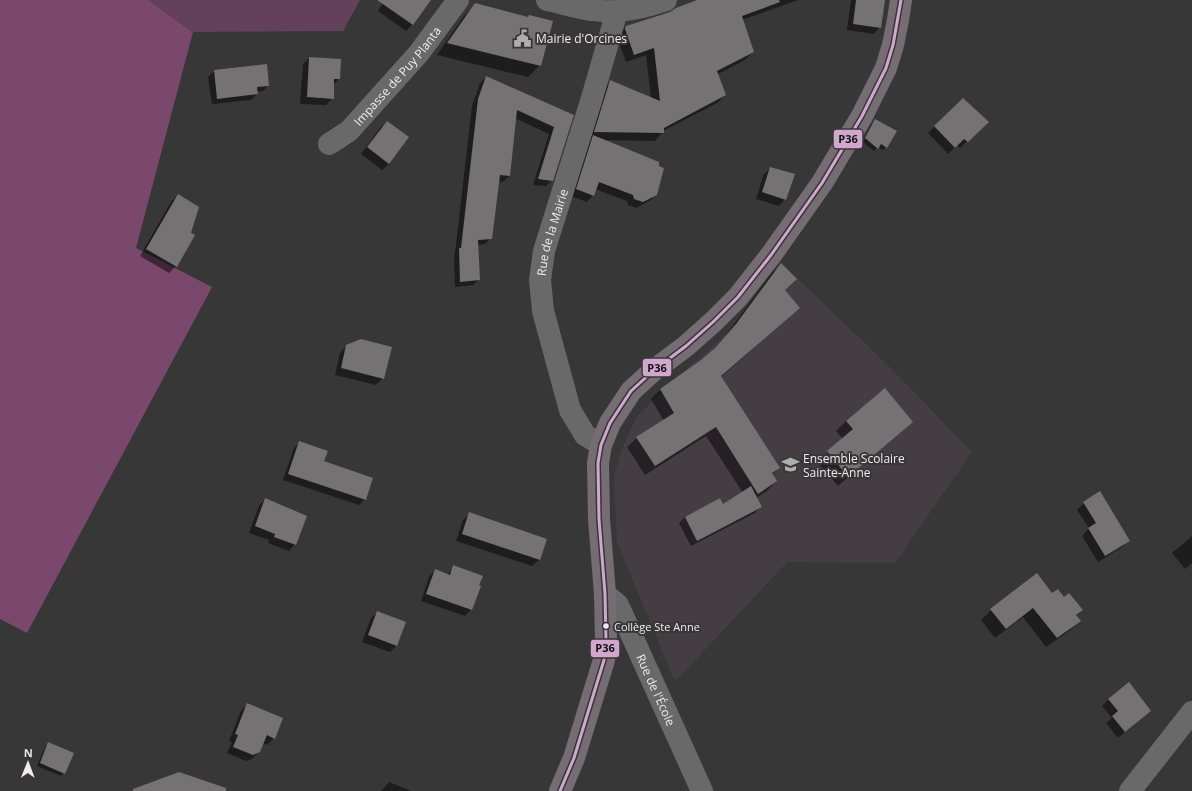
<svg xmlns="http://www.w3.org/2000/svg" width="1192" height="791" viewBox="0 0 1192 791" font-family="'Open Sans',sans-serif">
	<style>
		.built { fill: #443d42 }
		.green { fill: #64415b }
		.forest { fill: #7a486c }
		.shadow { fill: #0007 }
		.building { fill: #747273 }
		.lines { fill: none; stroke-linecap: round; stroke-linejoin: round }
		.minor { stroke: #6a696a; stroke-width: 22 }
		.major { stroke: #756d73; stroke-width: 22 }
		.bus-1-casing { stroke: #393638; stroke-width: 6 }
		.bus-1 { stroke: #d1a7ce; stroke-width: 3 }
		.bus-dot { fill: #eeeced; stroke: #393638; stroke-width: 1.5 }
		.labels { text-anchor: middle; dominant-baseline: central; stroke-width: 4; stroke-linejoin: round; paint-order: stroke }
		.bus-label { font-size: 11px; fill: #eeeced; stroke: #393638; text-anchor: start }
		.poi-label { font-size: 12px; fill: #eeeced; stroke: #393638; text-anchor: start }
		.street-label { font-size: 12px; fill: #eeeced; stroke: #393638 }
		.line-badge { stroke: #393638; stroke-width: 1.5 }
		.pale-badge-label { font-size: 11px; text-anchor: middle; font-weight: bold; fill: #111 }
	</style>
	<rect width="100%" height="100%" fill="#383738"/>
	<!-- built -->
	<path class="built" d="M 781,263 L 889,366 L 972,452 L 895,563 L 787,562 L 675,682 L 617,542 L 614,477 L 621,451 L 637,416 L 668,386 L 732,329 Z"/>
	<!-- green -->
	<path class="green" d="M 148,0 L 360,0 L 343,31 L 193,32 Z"/>
	<!-- forest -->
	<path class="forest" d="M 0,0 L 148,0 L 193,32 L 136,248 L 212,287 L 27,633 L 0,619 Z"/>
	<!-- shadow -->
	<path class="shadow" d="M 385,0 L 429,0 L 412,25 L 406,31 L 378,11 Z
		M 700,0 L 798,0 L 742,20 L 753,52 L 745,60 L 718,74 L 725,95 L 717,103 L 663,131 L 655,141 L 602,140 L 656,195 L 649,201 L 636,208 L 628,205 L 627,201 L 595,189 L 593,195 L 587,202 L 571,196 L 587,143 L 591,139 L 587,139 L 603,89 L 611,81 L 651,98 L 646,55 L 626,62 L 617,37 L 618,35 L 626,27 L 670,13 Z
		M 851,0 L 884,0 L 880,27 L 874,34 L 847,30 Z
		M 475,5 L 528,18 L 540,65 L 528,77 L 437,55 L 464,16 Z
		M 309,58 L 339,79 L 333,85 L 333,98 L 326,105 L 300,104 L 303,64 Z
		M 214,71 L 268,86 L 263,91 L 256,92 L 257,94 L 251,100 L 212,104 L 208,77 Z
		M 486,77 L 572,115 L 552,180 L 546,186 L 533,185 L 549,134 L 515,118 L 509,176 L 503,182 L 498,181 L 491,238 L 485,244 L 477,245 L 479,279 L 473,285 L 455,287 L 454,255 L 455,253 L 472,106 L 480,83 Z
		M 963,99 L 987,122 L 960,148 L 957,145 L 948,154 L 928,133 Z
		M 876,121 L 886,147 L 883,150 L 878,147 L 874,151 L 863,142 L 872,124 Z
		M 387,122 L 389,164 L 382,170 L 361,154 L 380,128 Z
		M 771,168 L 785,199 L 779,206 L 756,199 L 764,174 Z
		M 178,195 L 176,266 L 169,273 L 140,256 L 171,202 Z
		M 781,264 L 784,290 L 799,308 L 721,377 L 779,468 L 772,475 L 776,481 L 767,491 L 756,498 L 761,506 L 755,513 L 691,546 L 679,523 L 685,517 L 723,506 L 743,493 L 706,436 L 645,475 L 627,447 L 637,438 L 664,421 L 651,399 L 660,390 L 710,354 L 726,335 L 772,273 Z
		M 346,346 L 383,378 L 376,385 L 335,375 L 340,353 Z
		M 885,390 L 912,422 L 838,486 L 817,462 L 843,439 L 836,431 L 846,421 Z
		M 300,442 L 323,462 L 365,499 L 359,505 L 283,480 L 294,448 Z
		M 265,499 L 284,506 L 284,508 L 295,544 L 289,551 L 268,543 L 269,540 L 249,533 L 259,506 Z
		M 1084,503 L 1129,541 L 1122,547 L 1098,562 L 1082,536 L 1089,528 L 1077,510 Z
		M 470,514 L 545,540 L 539,560 L 532,566 L 456,541 L 463,520 Z
		M 1192,536 L 1192,563 L 1185,569 L 1172,553 Z
		M 454,567 L 471,610 L 465,616 L 421,601 L 429,577 L 435,570 L 447,575 Z
		M 1064,598 L 1082,610 L 1076,616 L 1079,621 L 1069,631 L 1046,647 L 1023,617 L 995,638 L 981,620 L 991,610 Z
		M 378,612 L 405,622 L 396,646 L 390,652 L 362,642 L 371,618 Z
		M 1109,699 L 1150,711 L 1118,738 L 1106,723 L 1112,718 L 1102,706 Z
		M 248,704 L 274,738 L 267,745 L 263,743 L 259,752 L 252,759 L 246,761 L 227,753 L 232,742 L 229,741 L 241,711 Z
		M 48,744 L 64,773 L 61,776 L 37,766 L 45,747 Z
		M 389,782 L 411,791 L 381,791 Z"/>
	<!-- building -->
	<path class="building" d="M 377,0 L 431,0 L 413,25 Z
		M 697,0 L 779,0 L 780,2 L 742,16 L 754,52 L 717,71 L 726,95 L 664,128 L 664,133 L 594,132 L 610,80 L 660,101 L 654,48 L 634,55 L 625,29 L 626,26 L 670,12 L 676,8 Z
		M 856,0 L 885,0 L 881,28 L 853,24 Z
		M 475,3 L 528,17 L 529,15 L 553,21 L 541,66 L 447,43 Z
		M 309,57 L 341,59 L 340,79 L 334,79 L 334,99 L 307,97 Z
		M 267,64 L 269,86 L 257,87 L 258,94 L 217,99 L 214,70 Z
		M 486,76 L 574,115 L 553,181 L 538,179 L 554,127 L 517,110 L 510,176 L 500,175 L 492,239 L 478,240 L 480,280 L 460,282 L 459,248 L 461,248 L 478,99 Z
		M 963,98 L 989,122 L 968,142 L 964,139 L 955,148 L 934,126 Z
		M 875,119 L 897,131 L 887,148 L 881,144 L 878,149 L 865,138 Z
		M 387,121 L 409,137 L 389,164 L 367,147 Z
		M 593,135 L 659,162 L 659,166 L 664,168 L 657,195 L 643,202 L 634,199 L 633,195 L 599,182 L 594,196 L 576,189 Z
		M 770,167 L 795,174 L 786,200 L 762,192 Z
		M 178,194 L 199,207 L 191,233 L 195,235 L 177,267 L 146,249 Z
		M 781,263 L 797,279 L 785,290 L 800,308 L 721,376 L 780,468 L 772,473 L 777,481 L 758,494 L 716,427 L 655,466 L 636,437 L 674,413 L 660,389 L 701,360 L 715,348 L 736,324 Z
		M 361,339 L 392,347 L 384,379 L 341,368 L 346,345 Z
		M 885,388 L 913,422 L 848,477 L 827,451 L 853,429 L 846,421 Z
		M 299,441 L 328,451 L 324,461 L 373,478 L 366,500 L 288,474 Z
		M 751,486 L 762,507 L 697,541 L 685,517 L 720,498 L 723,504 Z
		M 1100,491 L 1130,541 L 1105,556 L 1088,528 L 1096,523 L 1083,502 Z
		M 265,498 L 307,516 L 296,545 L 274,537 L 275,534 L 255,526 Z
		M 469,512 L 547,539 L 540,560 L 462,534 Z
		M 453,565 L 483,576 L 479,585 L 481,586 L 472,610 L 426,594 L 435,569 L 450,575 Z
		M 1037,573 L 1052,593 L 1058,589 L 1064,597 L 1069,593 L 1083,610 L 1076,615 L 1081,621 L 1057,638 L 1033,608 L 1006,629 L 990,609 Z
		M 377,611 L 406,622 L 397,646 L 368,635 Z
		M 1129,682 L 1151,711 L 1125,732 L 1112,716 L 1118,711 L 1108,699 Z
		M 247,703 L 283,718 L 275,739 L 267,735 L 260,752 L 253,755 L 233,747 L 238,735 L 235,734 Z
		M 48,742 L 74,753 L 65,774 L 40,763 Z
		M 179,772 L 226,788 L 226,791 L 133,791 L 133,789 Z"/>
	<g class="lines">
		<!-- minor -->
		<g class="minor">
			<path d="M 547,0 C 562,3 577,8 592,10 C 616,14 643,8 666,0"/>
			<path id="s1" d="M 329,144 L 349,131 L 419,53 L 458,0"/>
			<path id="s2" d="M 601,445 L 585,435 L 570,410 L 543,311 L 540,280 L 544,251 L 592,98 L 617,11"/>
			<path id="s3" d="M 605,594 L 618,605 L 702,791"/>
			<path d="M 1130,791 L 1192,712"/>
		</g>
		<!-- major -->
		<path class="major" d="M 560,791 L 574,758 L 604,660 L 606,641 L 605,594 L 599,519 L 598,463 L 601,445 L 610,423 L 631,391 L 654,370 L 686,346 L 713,322 L 738,297 L 771,255 L 822,183 L 862,116 L 886,68 L 893,45 L 898,20 L 901,0"/>
		<defs>
			<path id="bus-1" d="M 560,791 L 574,758 L 604,660 L 606,641 L 605,594 L 599,519 L 598,463 L 601,445 L 610,423 L 631,391 L 654,370 L 686,346 L 713,322 L 738,297 L 771,255 L 822,183 L 862,116 L 886,68 L 893,45 L 901,0"/>
		</defs>
		<!-- bus-1 casing -->
		<use href="#bus-1" class="bus-1-casing"/>
		<!-- bus-1 -->
		<use href="#bus-1" class="bus-1"/>
	</g>
	<!-- icons -->
	<defs>
		<symbol id="civic-bare" viewBox="-9 -9 18 18"><path d="M-.6-6.5H3V-4.5H.6V-3L4-1V1h2V6H-6V1h2V-1L-.6-3ZM-1.2 2.5V6h2.4V2.5Z" fill="#aeadae" stroke="#393638" stroke-width="2.5" paint-order="stroke"/></symbol>
		<symbol id="school-bare" viewBox="-9 -9 18 18"><path d="M0-5L7-2L0 1L-7-2ZM-4 1L0 2.5L4 1V4Q0 6-4 4Z" fill="#aeadae" stroke="#393638" stroke-width="2.5" paint-order="stroke"/></symbol>
	</defs>
	<g fill-rule="evenodd">
		<use href="#civic-bare" x="510" y="26" width="25" height="25"/>
		<use href="#school-bare" x="778" y="452" width="25" height="25"/>
	</g>
	<!-- markers -->
	<circle class="bus-dot" cx="606" cy="626" r="3.5"/>
	<g class="labels">
		<!-- bus labels -->
		<g class="bus-label">
			<text x="614" y="626">Collège Ste Anne</text>
		</g>
		<!-- poi labels -->
		<g class="poi-label">
			<text x="536" y="38">Mairie d'Orcines</text>
			<text x="803" y="458">Ensemble Scolaire<tspan x="803" dy="14">Sainte-Anne</tspan></text>
		</g>
		<!-- street labels -->
		<g class="street-label">
			<text stroke="none"><textPath href="#s1" startOffset="97">Impasse de Puy Planta</textPath></text>
			<text stroke="none"><textPath href="#s2" startOffset="231">Rue de la Mairie</textPath></text>
			<text stroke="none"><textPath href="#s3" startOffset="110">Rue de l'École</textPath></text>
		</g>
	</g>
	<g class="line-badge">
		<rect x="833" y="129" width="30" height="20" rx="4" fill="#d1a7ce"/>
		<rect x="642" y="358" width="30" height="19" rx="4" fill="#d1a7ce"/>
		<rect x="590" y="639" width="30" height="19" rx="4" fill="#d1a7ce"/>
	</g>
	<g class="pale-badge-label">
		<text x="848" y="143">P36</text>
		<text x="657" y="372">P36</text>
		<text x="605" y="652">P36</text>
	</g>
	<!-- north arrow -->
	<g transform="translate(28 763) rotate(1)" stroke="#393638" stroke-width="3" paint-order="stroke">
	<path d="M0-3L7 15L0 10L-7 15Z" fill="#eeeced"/>
	<text y="-6" font-size="11" font-weight="bold" text-anchor="middle" fill="#eeeced">N</text>
	</g>
</svg>
